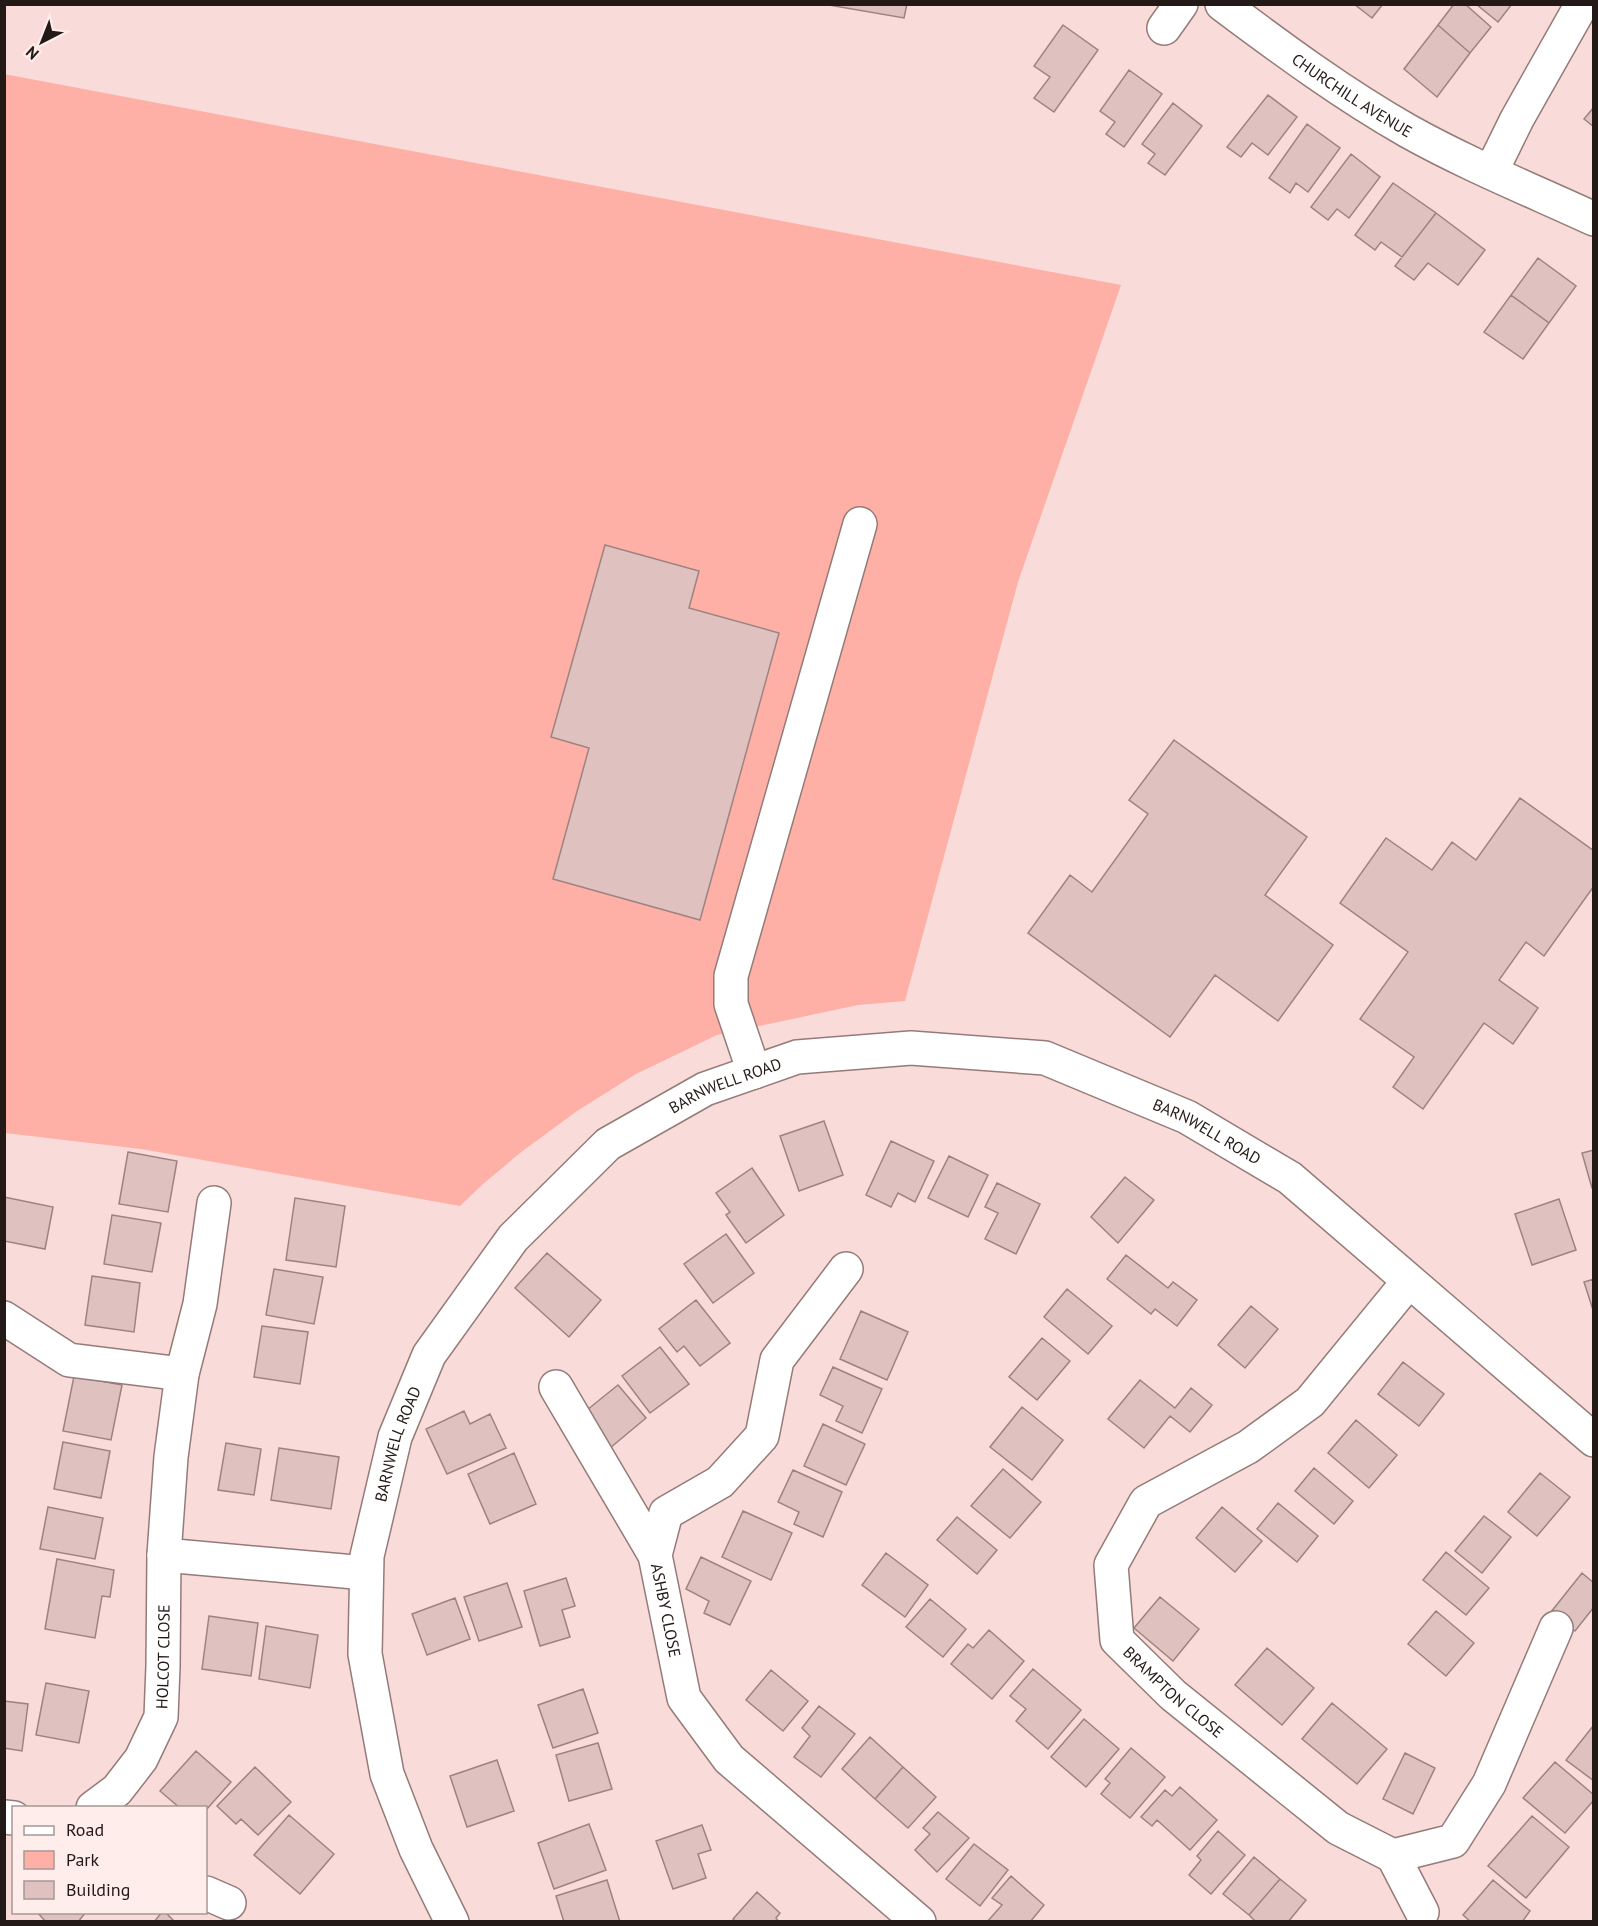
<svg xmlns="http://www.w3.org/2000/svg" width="1598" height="1926" viewBox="0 0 1598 1926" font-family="'PT Sans',sans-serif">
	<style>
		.green { fill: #feb0a7 }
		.building { fill: #dfc2bf; stroke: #9d8380; stroke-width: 1.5 }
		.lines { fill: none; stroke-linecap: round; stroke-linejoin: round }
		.minor-casing { stroke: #957b78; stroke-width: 36 }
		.minor { stroke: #fff; stroke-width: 33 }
		.labels { text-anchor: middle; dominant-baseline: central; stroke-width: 6; stroke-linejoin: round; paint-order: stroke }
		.street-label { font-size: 16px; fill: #231917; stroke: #feedea }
	</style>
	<rect width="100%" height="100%" fill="#f9dcd9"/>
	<!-- green -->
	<path class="green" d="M 4,74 L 1121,285 L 1018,582 L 905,1001 L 858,1005 L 717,1035 L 636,1074 L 577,1111 L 520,1153 L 483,1184 L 460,1206 L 141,1149 L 5,1133 Z"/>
	<!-- building -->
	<path class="building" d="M 823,4 L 907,4 L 904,18 Z
		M 1354,4 L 1383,4 L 1372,18 Z
		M 1454,4 L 1465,4 L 1491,27 L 1470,53 L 1438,25 Z
		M 1476,4 L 1512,4 L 1498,22 Z
		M 1063,25 L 1098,50 L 1054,112 L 1034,98 L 1050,77 L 1034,66 Z
		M 1438,25 L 1470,53 L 1437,97 L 1404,69 Z
		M 1129,70 L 1162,94 L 1124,147 L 1106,134 L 1115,122 L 1100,111 Z
		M 1268,95 L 1297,117 L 1268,155 L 1252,143 L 1241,157 L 1227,147 Z
		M 1173,103 L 1202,126 L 1165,175 L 1148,163 L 1155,154 L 1142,144 Z
		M 1594,107 L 1594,127 L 1584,119 Z
		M 1307,124 L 1340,148 L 1308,192 L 1296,183 L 1290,193 L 1269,178 Z
		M 1351,154 L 1380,177 L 1349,218 L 1337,209 L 1328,220 L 1311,207 Z
		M 1393,183 L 1436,213 L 1402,257 L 1381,242 L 1375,250 L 1355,235 Z
		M 1436,213 L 1485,250 L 1458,285 L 1428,263 L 1414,280 L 1395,266 Z
		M 1538,258 L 1576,286 L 1549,323 L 1511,295 Z
		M 1511,295 L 1549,323 L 1523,359 L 1484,332 Z
		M 605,545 L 699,571 L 689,608 L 779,633 L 700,920 L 553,879 L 589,748 L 551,737 Z
		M 1174,740 L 1307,837 L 1265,895 L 1333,945 L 1278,1021 L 1215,975 L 1170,1037 L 1028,933 L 1070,875 L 1092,892 L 1148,814 L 1129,800 Z
		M 1520,798 L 1594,851 L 1594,886 L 1544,956 L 1526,942 L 1499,980 L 1538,1008 L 1513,1044 L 1484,1023 L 1423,1109 L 1393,1087 L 1414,1057 L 1360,1019 L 1408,952 L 1340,903 L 1386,838 L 1432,870 L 1452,842 L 1476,860 Z
		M 824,1121 L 843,1175 L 799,1191 L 780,1136 Z
		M 891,1141 L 934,1161 L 915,1202 L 898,1193 L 891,1207 L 866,1195 Z
		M 1594,1150 L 1594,1188 L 1592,1188 L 1582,1153 Z
		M 128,1152 L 177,1161 L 168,1212 L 119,1204 Z
		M 949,1156 L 988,1175 L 968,1217 L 928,1198 Z
		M 752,1168 L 784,1215 L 746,1243 L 726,1215 L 730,1212 L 716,1193 Z
		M 1125,1177 L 1154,1200 L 1118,1243 L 1091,1217 Z
		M 997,1183 L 1040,1204 L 1016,1254 L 985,1239 L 998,1213 L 985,1207 Z
		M 4,1197 L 53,1207 L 45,1249 L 4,1241 Z
		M 295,1198 L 345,1206 L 336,1267 L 286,1260 Z
		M 1559,1199 L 1576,1250 L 1532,1265 L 1515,1214 Z
		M 112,1215 L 161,1223 L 152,1272 L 104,1264 Z
		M 726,1234 L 754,1273 L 713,1303 L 684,1264 Z
		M 547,1253 L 601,1300 L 569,1337 L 515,1288 Z
		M 1126,1255 L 1168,1288 L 1173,1282 L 1197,1300 L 1177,1326 L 1155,1309 L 1151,1314 L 1107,1279 Z
		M 274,1269 L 323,1277 L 314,1324 L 266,1315 Z
		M 92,1276 L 140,1283 L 134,1332 L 85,1325 Z
		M 1594,1279 L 1594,1313 L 1584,1282 Z
		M 1067,1289 L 1112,1326 L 1088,1354 L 1044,1317 Z
		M 696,1300 L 730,1343 L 700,1366 L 684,1346 L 677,1352 L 659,1329 Z
		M 1251,1306 L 1278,1329 L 1245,1368 L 1218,1345 Z
		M 861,1311 L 908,1332 L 887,1380 L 840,1359 Z
		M 262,1326 L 308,1332 L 300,1384 L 254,1377 Z
		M 1042,1338 L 1070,1361 L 1037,1400 L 1009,1377 Z
		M 660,1347 L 689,1384 L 650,1413 L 622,1376 Z
		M 1403,1362 L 1444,1394 L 1419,1426 L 1378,1394 Z
		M 833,1367 L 882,1389 L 862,1433 L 836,1421 L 843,1406 L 820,1395 Z
		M 74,1376 L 122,1385 L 111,1440 L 63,1431 Z
		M 1140,1380 L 1175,1408 L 1191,1388 L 1212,1405 L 1190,1432 L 1170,1416 L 1144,1448 L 1108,1419 Z
		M 618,1385 L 646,1418 L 610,1448 L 582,1414 Z
		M 1022,1407 L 1063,1440 L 1032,1480 L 990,1447 Z
		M 464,1411 L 470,1424 L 490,1414 L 506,1448 L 447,1474 L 426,1429 Z
		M 1356,1420 L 1397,1455 L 1369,1488 L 1328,1453 Z
		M 823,1424 L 865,1444 L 846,1485 L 804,1466 Z
		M 63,1442 L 110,1451 L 101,1498 L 54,1489 Z
		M 226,1443 L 261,1449 L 254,1495 L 218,1490 Z
		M 279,1448 L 339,1457 L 331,1509 L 271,1500 Z
		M 514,1453 L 536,1504 L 490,1524 L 468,1474 Z
		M 1314,1468 L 1353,1501 L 1334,1524 L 1295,1491 Z
		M 1003,1469 L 1041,1502 L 1010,1538 L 971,1506 Z
		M 793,1470 L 842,1492 L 823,1537 L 794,1524 L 799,1512 L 778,1502 Z
		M 1540,1473 L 1570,1497 L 1537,1536 L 1508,1512 Z
		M 1278,1503 L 1318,1536 L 1297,1562 L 1257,1529 Z
		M 48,1507 L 103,1518 L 95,1559 L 40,1549 Z
		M 1222,1507 L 1262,1541 L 1235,1572 L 1196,1538 Z
		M 743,1511 L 792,1533 L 771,1580 L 722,1557 Z
		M 1484,1516 L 1511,1537 L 1482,1573 L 1455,1551 Z
		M 957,1517 L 997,1550 L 977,1574 L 937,1540 Z
		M 1446,1552 L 1489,1588 L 1466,1615 L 1423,1580 Z
		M 886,1553 L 928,1585 L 905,1617 L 862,1585 Z
		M 701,1557 L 751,1581 L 730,1625 L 704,1613 L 709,1601 L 686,1589 Z
		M 57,1559 L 114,1570 L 110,1597 L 102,1596 L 95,1638 L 45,1629 Z
		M 1582,1573 L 1594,1583 L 1594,1607 L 1575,1631 L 1551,1612 Z
		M 566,1578 L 575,1606 L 562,1610 L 570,1637 L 540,1646 L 524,1591 Z
		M 507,1583 L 522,1627 L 479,1641 L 464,1597 Z
		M 1160,1597 L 1199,1629 L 1173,1661 L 1134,1628 Z
		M 455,1598 L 470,1639 L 427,1655 L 412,1614 Z
		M 930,1599 L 966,1629 L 943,1657 L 906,1627 Z
		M 1436,1611 L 1474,1643 L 1446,1676 L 1408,1644 Z
		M 209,1616 L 258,1623 L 251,1676 L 202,1669 Z
		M 266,1626 L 318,1635 L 310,1688 L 259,1679 Z
		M 989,1630 L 1024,1661 L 992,1699 L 951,1664 L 968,1644 L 973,1648 Z
		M 1267,1648 L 1314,1688 L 1282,1725 L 1235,1685 Z
		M 1033,1669 L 1081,1710 L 1048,1749 L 1016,1721 L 1026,1709 L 1010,1696 Z
		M 771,1670 L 808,1701 L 783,1731 L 746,1700 Z
		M 46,1683 L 89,1691 L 79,1743 L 36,1735 Z
		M 583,1689 L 598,1733 L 553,1748 L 538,1705 Z
		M 4,1701 L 28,1704 L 22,1751 L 4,1748 Z
		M 1332,1703 L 1387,1749 L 1357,1784 L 1302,1739 Z
		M 819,1706 L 855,1734 L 821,1777 L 794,1757 L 810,1736 L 802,1728 Z
		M 1084,1719 L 1119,1749 L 1086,1787 L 1051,1757 Z
		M 1594,1725 L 1594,1781 L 1566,1760 Z
		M 870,1737 L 903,1767 L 875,1799 L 842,1769 Z
		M 598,1743 L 612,1789 L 569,1801 L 556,1755 Z
		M 1131,1748 L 1165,1777 L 1130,1818 L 1101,1794 L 1110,1783 L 1105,1779 Z
		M 196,1751 L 231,1782 L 206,1810 L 206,1808 L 180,1808 L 160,1791 Z
		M 1405,1753 L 1435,1768 L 1413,1814 L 1383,1799 Z
		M 497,1760 L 514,1811 L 467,1827 L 450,1776 Z
		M 1555,1762 L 1594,1795 L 1594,1800 L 1565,1833 L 1523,1798 Z
		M 255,1767 L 291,1802 L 258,1835 L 241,1819 L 236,1824 L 217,1806 Z
		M 903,1767 L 936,1797 L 908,1828 L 875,1799 Z
		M 1180,1787 L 1217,1820 L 1190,1850 L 1157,1820 L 1152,1826 L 1141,1817 L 1165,1790 L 1172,1796 Z
		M 938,1812 L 969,1838 L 937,1872 L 915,1850 L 930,1834 L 923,1828 Z
		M 289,1815 L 334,1854 L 300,1894 L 254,1855 Z
		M 1532,1816 L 1569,1847 L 1526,1898 L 1488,1866 Z
		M 589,1824 L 606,1870 L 554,1889 L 538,1843 Z
		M 702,1825 L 711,1850 L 698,1854 L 706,1878 L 673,1889 L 656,1841 Z
		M 1218,1831 L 1245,1855 L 1211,1894 L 1189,1875 L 1201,1860 L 1197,1856 Z
		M 974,1844 L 1008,1870 L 980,1906 L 946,1879 Z
		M 1254,1857 L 1280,1879 L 1249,1915 L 1223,1894 Z
		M 1011,1876 L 1044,1905 L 1030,1922 L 987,1922 L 1002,1905 L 992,1898 Z
		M 1280,1879 L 1306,1900 L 1288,1922 L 1256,1922 L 1249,1915 Z
		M 607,1880 L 620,1922 L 564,1922 L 556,1896 Z
		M 1493,1880 L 1530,1911 L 1522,1922 L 1471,1922 L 1463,1915 Z
		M 757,1892 L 780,1913 L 776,1918 L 779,1922 L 736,1922 L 733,1919 Z
		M 37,1912 L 86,1912 L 78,1922 L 46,1922 Z
		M 162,1912 L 165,1912 L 175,1922 L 154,1922 Z"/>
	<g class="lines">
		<defs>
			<g id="minor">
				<path id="s1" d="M 1222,4 C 1282,49 1343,94 1408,131 C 1467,164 1531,190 1594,219"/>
				<path d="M 1164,28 L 1181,4"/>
				<path d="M 1491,172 L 1517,119 L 1582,4"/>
				<path d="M 754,1072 L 731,1004 L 731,976 L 860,524"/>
				<path id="s2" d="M 846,1269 L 777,1360 L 762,1436 L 720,1482 L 666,1513 L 655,1555 L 684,1698 L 729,1759 L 919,1922"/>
				<path id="s3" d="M 1409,1281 L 1310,1402 L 1248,1447 L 1146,1502 L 1111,1565 L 1117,1640 L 1173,1695 L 1338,1828 L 1393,1856 L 1453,1841 L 1489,1784 L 1556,1628"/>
				<path d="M 4,1318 L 69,1360 L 182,1374"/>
				<path d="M 556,1387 L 655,1555"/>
				<path d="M 164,1555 L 366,1573"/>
				<path id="s4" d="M 93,1808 L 117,1790 L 141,1759 L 161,1717 L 163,1666 L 164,1555 L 171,1457 L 182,1374 L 200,1304 L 214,1203"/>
				<path d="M 4,1817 L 14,1818"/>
				<path d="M 1393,1856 L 1422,1912"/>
				<path d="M 206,1893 L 229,1903"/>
				<path id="s5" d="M 452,1922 L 416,1849 L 387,1774 L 365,1654 L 367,1556 L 395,1437 L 429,1355 L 513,1238 L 608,1144 L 705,1089 L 797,1057 L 911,1048 L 1045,1058 L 1187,1117 L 1290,1178 L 1594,1440"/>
			</g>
		</defs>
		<!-- minor casing -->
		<use href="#minor" class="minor-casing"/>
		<!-- minor -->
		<use href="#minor" class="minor"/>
	</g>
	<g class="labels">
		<!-- street labels -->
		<g class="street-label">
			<text stroke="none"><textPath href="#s1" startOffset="159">CHURCHILL AVENUE</textPath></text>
			<text stroke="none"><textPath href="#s5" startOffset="1002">BARNWELL ROAD</textPath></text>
			<text stroke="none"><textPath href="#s5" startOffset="1506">BARNWELL ROAD</textPath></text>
			<text stroke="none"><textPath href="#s5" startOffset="498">BARNWELL ROAD</textPath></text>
			<text stroke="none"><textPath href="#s2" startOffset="416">ASHBY CLOSE</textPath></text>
			<text stroke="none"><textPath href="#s4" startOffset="176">HOLCOT CLOSE</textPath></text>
			<text stroke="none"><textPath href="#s3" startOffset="573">BRAMPTON CLOSE</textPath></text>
		</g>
	</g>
	<!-- border -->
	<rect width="1598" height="1926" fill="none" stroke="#231917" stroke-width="12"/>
	<!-- legend -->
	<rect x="12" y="1806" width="195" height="108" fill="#feedea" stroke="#a69896" stroke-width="1.5"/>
	<rect x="24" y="1826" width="30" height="9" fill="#ffffff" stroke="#a69896" stroke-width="1.5"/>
	<text x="66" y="1836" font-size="18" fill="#231917">Road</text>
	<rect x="24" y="1851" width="30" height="18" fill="#feb0a7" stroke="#a69896" stroke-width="1.5"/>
	<text x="66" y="1866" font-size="18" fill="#231917">Park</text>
	<rect x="24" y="1881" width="30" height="18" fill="#dfc2bf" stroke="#a69896" stroke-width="1.5"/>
	<text x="66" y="1896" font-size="18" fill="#231917">Building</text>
	<!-- north arrow -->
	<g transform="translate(42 42) rotate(222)" stroke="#feedea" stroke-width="4.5" paint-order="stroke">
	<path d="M0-4.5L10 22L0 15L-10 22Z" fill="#231917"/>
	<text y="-9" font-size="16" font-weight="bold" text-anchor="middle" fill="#231917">N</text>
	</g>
</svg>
